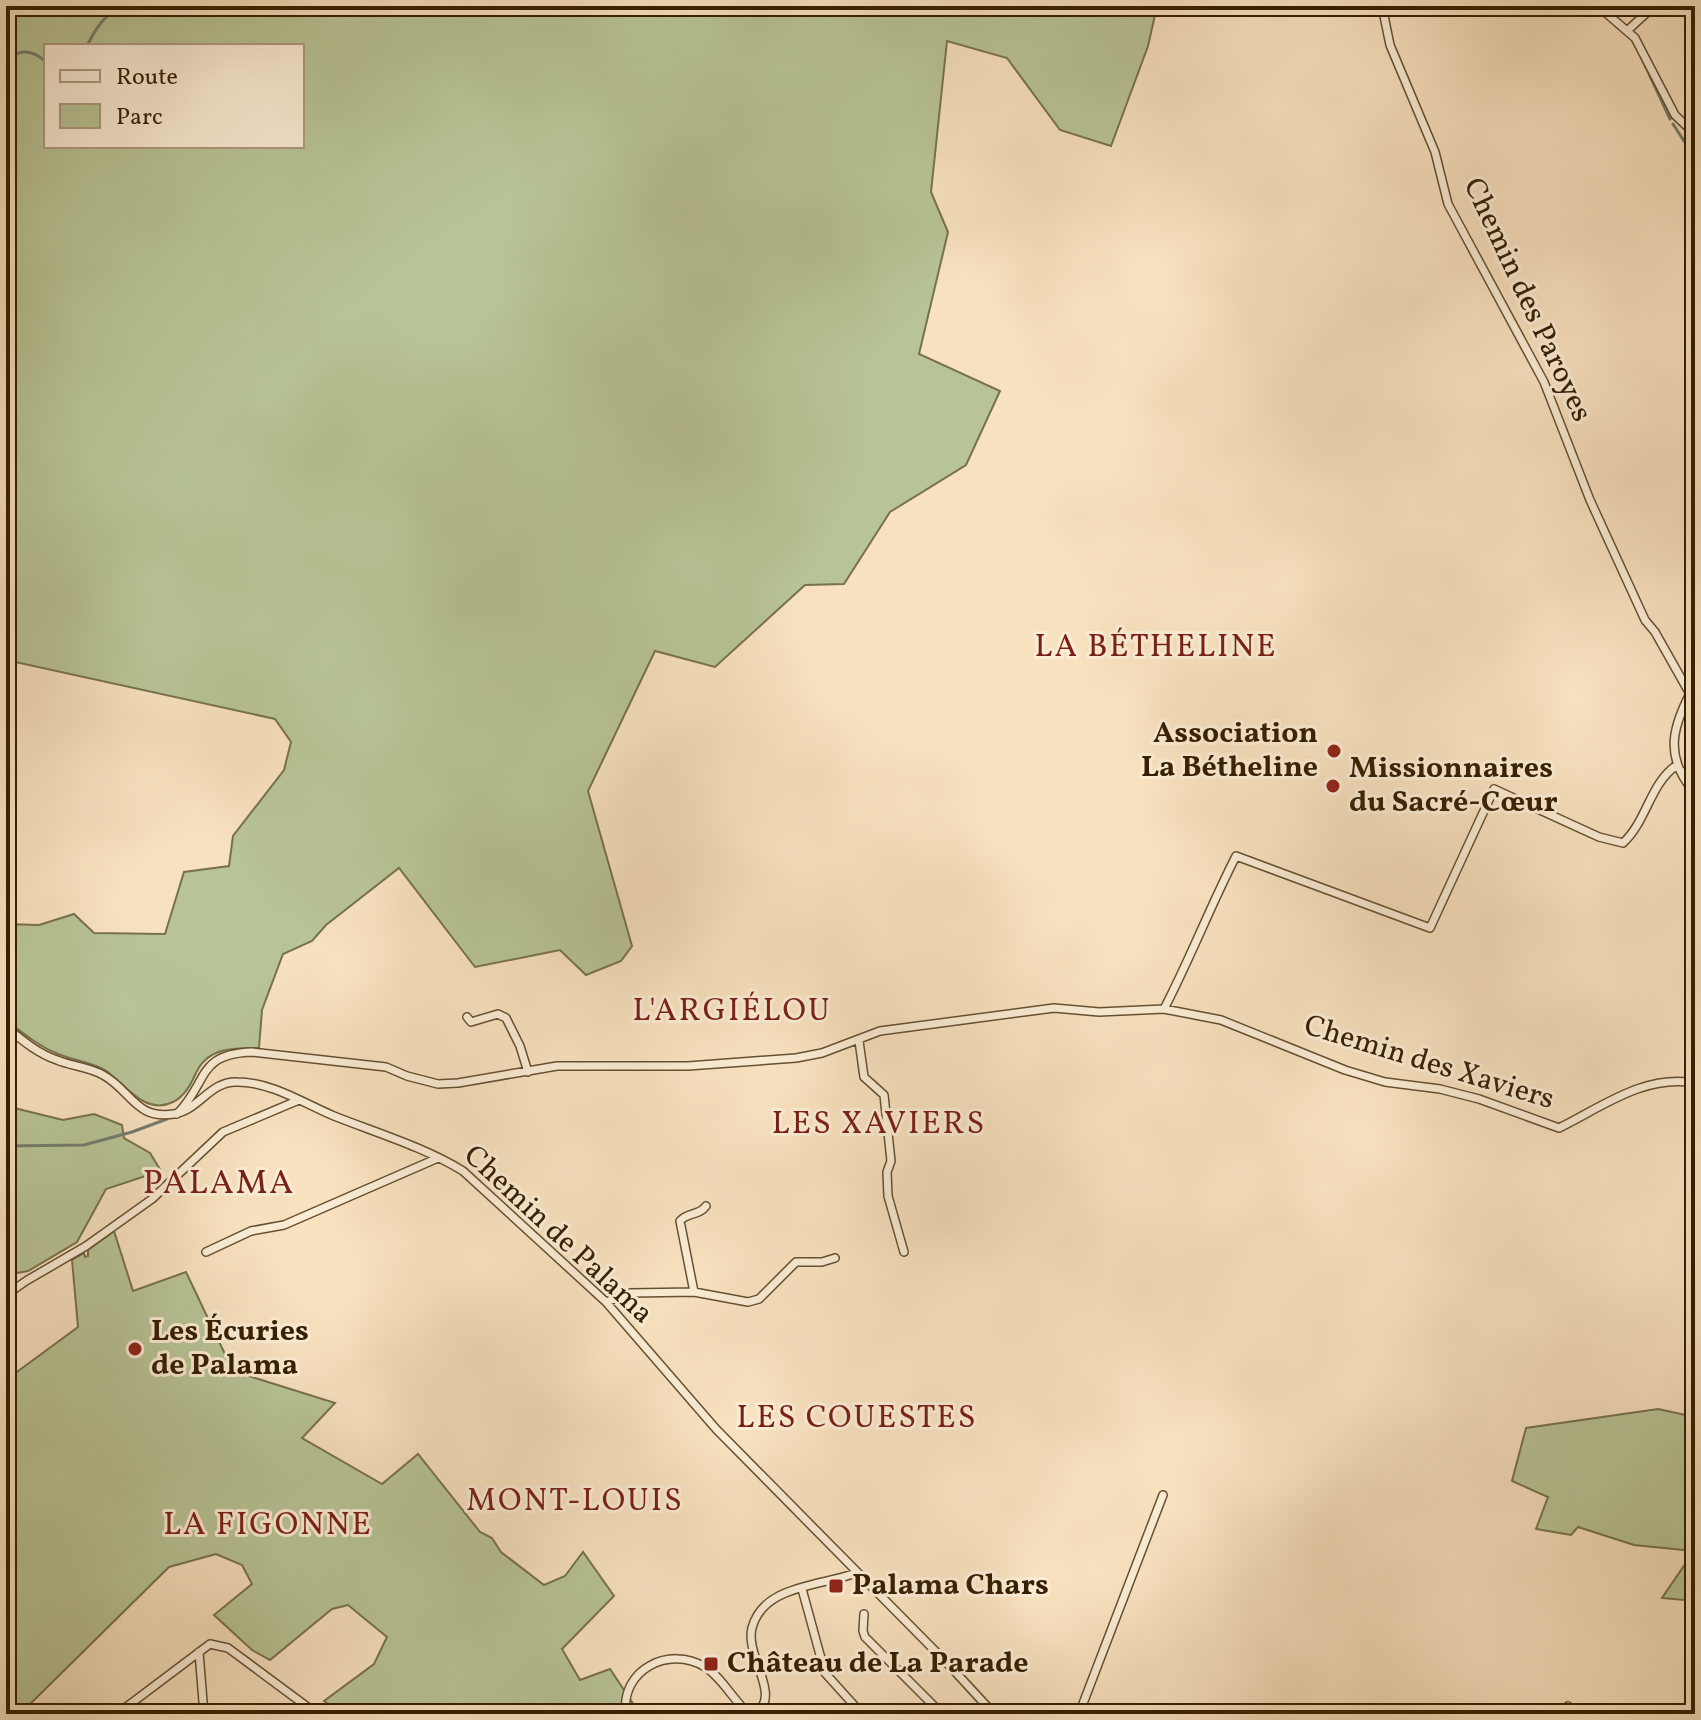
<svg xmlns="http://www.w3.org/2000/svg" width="1701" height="1720" viewBox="0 0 1701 1720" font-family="Vollkorn,serif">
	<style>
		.green { fill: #b8c496; stroke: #77724b; stroke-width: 2; fill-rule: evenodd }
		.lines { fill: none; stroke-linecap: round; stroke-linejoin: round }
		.stream { stroke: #757d6e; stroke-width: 3 }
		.street-casing { stroke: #665030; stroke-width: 10 }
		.street { stroke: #faecd5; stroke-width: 7 }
		.poi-dot { fill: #8f2418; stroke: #faecd5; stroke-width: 3 }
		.labels { text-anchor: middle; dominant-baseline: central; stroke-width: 6; stroke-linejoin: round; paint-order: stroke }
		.street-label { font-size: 30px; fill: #361f00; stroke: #faecd5 }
		.poi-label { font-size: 30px; font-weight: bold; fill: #361f00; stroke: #faecd5; text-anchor: start }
		.neighbourhood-label { font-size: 32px; letter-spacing: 2px; fill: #7a1f14; stroke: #faecd5 }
		.quarter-label { font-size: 34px; letter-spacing: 2px; fill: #7a1f14; stroke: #faecd5 }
	</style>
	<rect width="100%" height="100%" fill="#f8e1bf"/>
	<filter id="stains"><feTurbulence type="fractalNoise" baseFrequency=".0025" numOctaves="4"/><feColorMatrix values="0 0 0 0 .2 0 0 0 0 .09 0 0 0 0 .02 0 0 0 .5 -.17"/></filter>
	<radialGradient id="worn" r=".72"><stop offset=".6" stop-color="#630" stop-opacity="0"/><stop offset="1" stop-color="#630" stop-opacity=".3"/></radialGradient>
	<!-- green -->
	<path class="green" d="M 6,6 L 1157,6 L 1148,46 L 1111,146 L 1060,130 L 1007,58 L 947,41 L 931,192 L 948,232 L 919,354 L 1000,391 L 966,465 L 890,512 L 844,584 L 805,585 L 715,667 L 655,651 L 588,791 L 632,946 L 621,961 L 586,975 L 560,950 L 475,967 L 399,868 L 326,925 L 312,941 L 283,954 L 262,1010 L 259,1048 C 234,1048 208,1047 196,1073 C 191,1084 185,1096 173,1102 C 145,1116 125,1084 105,1070 C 91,1062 72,1060 58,1054 C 38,1046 23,1033 6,1020 L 6,924 L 39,925 L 74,914 L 94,933 L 165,934 L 184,872 L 229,866 L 233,836 L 284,770 L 291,742 L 275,719 L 6,660 ZM 46,46 L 302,46 L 302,146 L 46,146 Z
		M 6,1106 L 63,1120 L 94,1114 L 122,1125 L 124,1138 L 150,1153 L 161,1171 L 106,1189 L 77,1242 L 28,1271 L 6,1275 Z
		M 114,1231 L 133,1291 L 186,1272 L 233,1371 L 335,1403 L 302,1438 L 382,1484 L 418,1454 L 480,1532 L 492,1538 L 501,1552 L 544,1585 L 565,1576 L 583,1552 L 614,1596 L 562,1649 L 580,1680 L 610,1669 L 640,1714 L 342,1714 L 324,1701 L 374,1664 L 387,1637 L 348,1605 L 332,1609 L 270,1660 L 252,1650 L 214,1615 L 252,1584 L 242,1565 L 216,1554 L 169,1567 L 20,1714 L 6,1714 L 6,1380 L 78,1327 L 72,1260 L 84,1253 L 85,1257 L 88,1256 L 88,1250 Z
		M 1658,1409 L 1695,1417 L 1695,1601 L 1662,1598 L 1694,1551 L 1634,1545 L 1578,1527 L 1571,1535 L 1536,1529 L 1548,1497 L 1512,1481 L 1526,1428 Z"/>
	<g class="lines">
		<!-- stream -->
		<path class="stream" d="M 1591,6 L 1601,13
			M 87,46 C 95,29 107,9 127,6
			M 1639,52 L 1670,119
			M 6,63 C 17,47 33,50 46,62
			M 1673,124 L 1695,158
			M 6,1146 L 84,1145 L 132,1132 L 167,1119"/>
		<defs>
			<path id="street" d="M 1382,6 L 1390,45 L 1435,152 L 1448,204 L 1544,382 L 1590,500 L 1645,620 L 1655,632 L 1690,694
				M 1598,6 L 1635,38 L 1675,115 L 1695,134
				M 1628,30 L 1654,6
				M 1695,684 C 1673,724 1662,756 1695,793
				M 1683,772 L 1695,783
				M 1164,1009 C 1190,959 1210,907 1236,856 L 1430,928 L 1494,789 L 1599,837 L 1623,843 C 1647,821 1650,783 1677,765
				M 467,1017 L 471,1022 L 498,1014 L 506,1018 L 520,1046 L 528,1072
				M 6,1027 C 22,1040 37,1053 57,1060 C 71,1066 89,1067 103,1075 C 131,1090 135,1120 174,1114 C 199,1110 210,1081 237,1082 C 272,1082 303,1103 334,1116 C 377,1133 424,1147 463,1171 L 606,1302 L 716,1429 L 948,1664 L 994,1714
				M 859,1041 L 864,1077 L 884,1095 L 891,1161 L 887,1172 L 888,1196 L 904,1252
				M 177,1114 C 209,1082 196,1054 252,1052 L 386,1067 L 407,1076 L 438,1084 L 458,1083 L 557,1066 L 688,1066 L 796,1058 L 822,1053 L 880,1031 L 1054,1008 L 1099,1012 L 1164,1009 L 1221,1020 L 1345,1070 L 1385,1082 L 1440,1089 L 1479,1099 L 1559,1128 C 1602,1107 1644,1074 1695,1083
				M 206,1252 L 251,1231 L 284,1225 L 438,1158
				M 694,1292 L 680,1221 C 687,1212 699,1216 706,1206
				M 6,1295 L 26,1281 L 86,1246 L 152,1199 L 223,1132 L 299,1100
				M 606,1302 L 630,1293 L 694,1292 L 748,1302 L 759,1299 L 796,1262 L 822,1262 L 835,1258
				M 802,1589 L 825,1673 L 862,1714
				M 864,1614 L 863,1631 L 865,1637 L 942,1714
				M 199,1652 L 204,1714
				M 1568,1706 L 1573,1714
				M 117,1714 L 210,1644 L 228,1648 L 317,1714
				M 626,1714 C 620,1670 669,1645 705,1667 C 720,1676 731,1696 744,1709 L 759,1710 C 779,1693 745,1654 752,1628 C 763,1585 821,1586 856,1573
				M 1079,1714 L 1163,1495"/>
		</defs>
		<!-- street casing -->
		<use href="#street" class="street-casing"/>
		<!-- street -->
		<use href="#street" class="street"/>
	</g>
	<!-- markers -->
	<g class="poi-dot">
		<circle cx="1334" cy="751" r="8"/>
		<circle cx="1333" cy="786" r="8"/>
		<circle cx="135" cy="1349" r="8"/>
		<rect x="828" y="1578" width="16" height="16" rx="4"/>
		<rect x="703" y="1656" width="16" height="16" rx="4"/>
	</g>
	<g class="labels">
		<!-- street labels -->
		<g class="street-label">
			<text transform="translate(1527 300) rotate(65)">Chemin des Paroyes</text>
			<text transform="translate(1429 1063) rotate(17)">Chemin des Xaviers</text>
			<text transform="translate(558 1235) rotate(43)">Chemin de Palama</text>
		</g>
		<!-- poi labels -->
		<g class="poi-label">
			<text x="1318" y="734" text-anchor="end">Association<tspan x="1318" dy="34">La Bétheline</tspan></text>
			<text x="1349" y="769">Missionnaires<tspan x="1349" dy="34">du Sacré-Cœur</tspan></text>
			<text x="151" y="1332">Les Écuries<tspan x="151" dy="34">de Palama</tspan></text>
			<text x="852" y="1586">Palama Chars</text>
			<text x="727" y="1664">Château de La Parade</text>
		</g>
		<!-- neighbourhood labels -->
		<g class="neighbourhood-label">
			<text x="1156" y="648">LA BÉTHELINE</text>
			<text x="732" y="1012">L'ARGIÉLOU</text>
			<text x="879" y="1125">LES XAVIERS</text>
			<text x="857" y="1419">LES COUESTES</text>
			<text x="575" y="1502">MONT-LOUIS</text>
			<text x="268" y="1526">LA FIGONNE</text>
		</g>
		<!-- quarter labels -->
		<g class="quarter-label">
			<text x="219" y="1184">PALAMA</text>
		</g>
	</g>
	<!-- margin -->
	<rect width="1701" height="1720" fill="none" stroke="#f8e1bf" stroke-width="32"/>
	<rect x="8" y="8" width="1685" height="1704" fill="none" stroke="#361f00" stroke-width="4"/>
	<rect x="16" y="16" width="1669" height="1688" fill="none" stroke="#361f00" stroke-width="2"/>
	<!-- legend -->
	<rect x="44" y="44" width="260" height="104" fill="#faecd5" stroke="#ac9a80" stroke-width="2"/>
	<rect x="60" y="70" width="40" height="12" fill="#faecd5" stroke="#ac9a80" stroke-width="2"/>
	<text x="116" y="84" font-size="24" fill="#361f00">Route</text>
	<rect x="60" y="104" width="40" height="24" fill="#b8c496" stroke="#ac9a80" stroke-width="2"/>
	<text x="116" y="124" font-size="24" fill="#361f00">Parc</text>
	<rect width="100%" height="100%" filter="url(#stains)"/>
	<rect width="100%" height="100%" fill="url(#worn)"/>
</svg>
